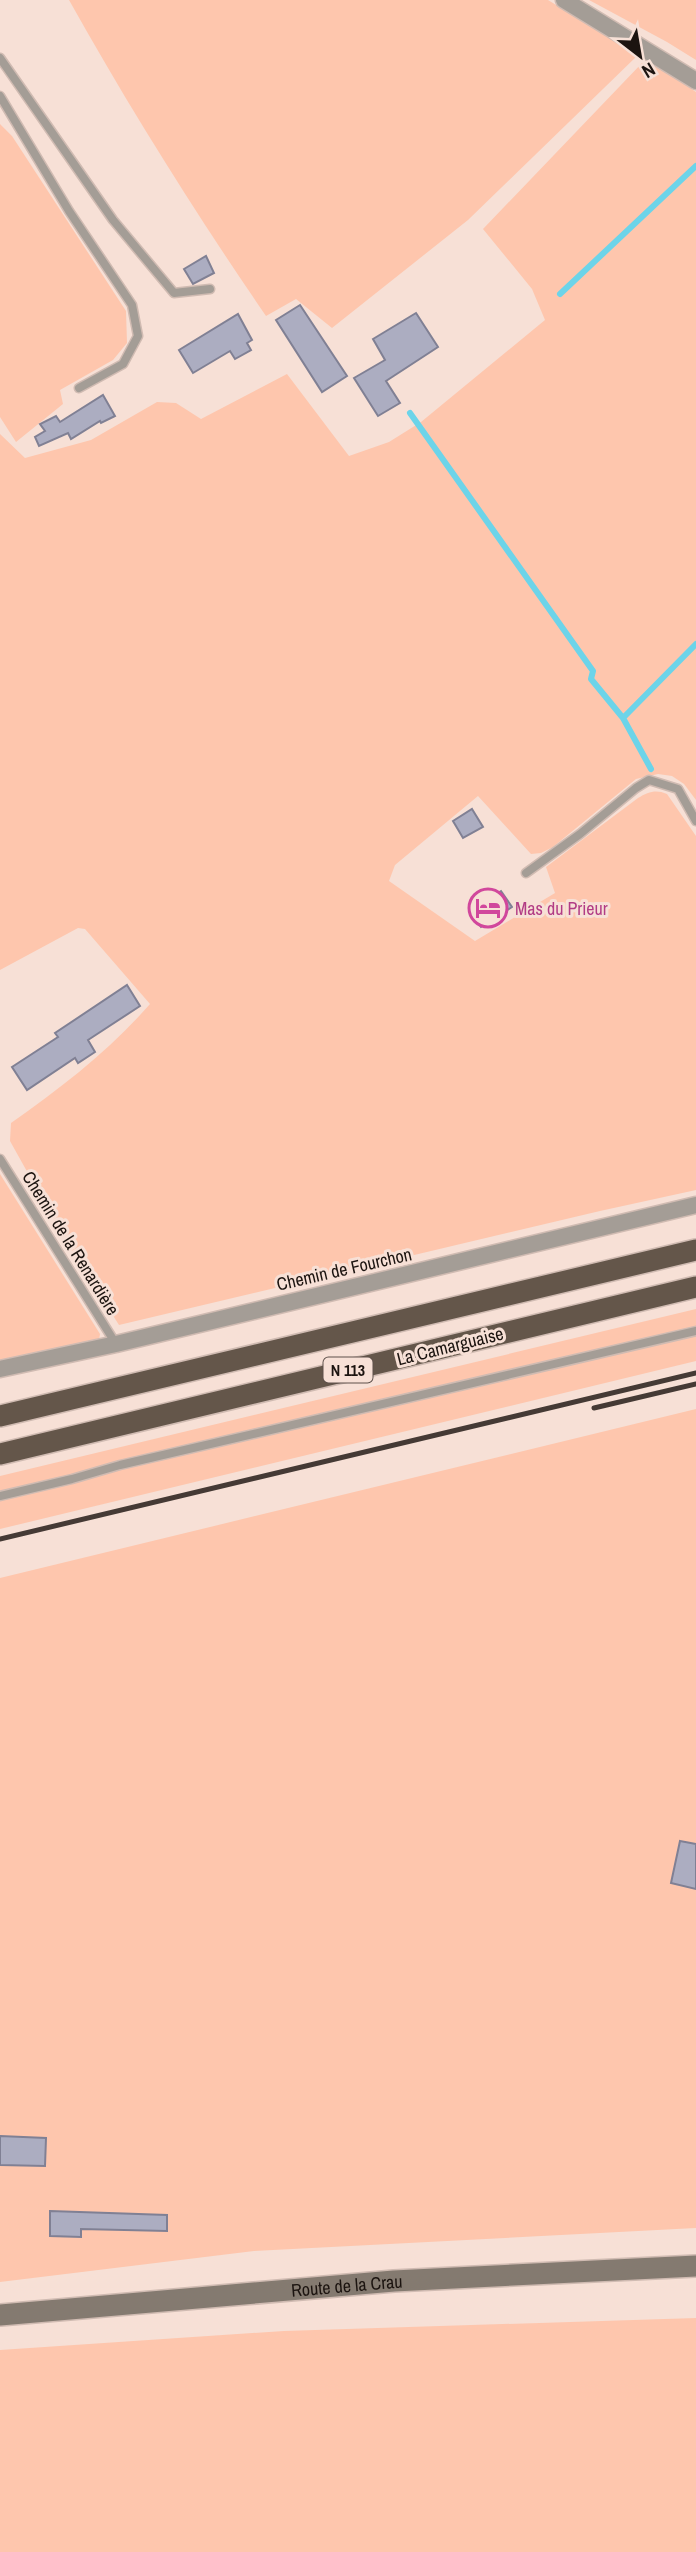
<svg xmlns="http://www.w3.org/2000/svg" width="696" height="2552" viewBox="0 0 696 2552" font-family="'Archivo Narrow',sans-serif">
	<style>
		.green { fill: #fec6ad }
		.lines { fill: none; stroke-linecap: round; stroke-linejoin: round }
		.stream { stroke: #6cd4e9; stroke-width: 6 }
		.building { fill: #acadc1; stroke: #808094; stroke-width: 2 }
		.service-casing { stroke: #d0bbb2; stroke-width: 11 }
		.minor-casing { stroke: #d0bbb2; stroke-width: 19 }
		.secondary-casing { stroke: #d0bbb2; stroke-width: 24 }
		.trunk-casing { stroke: #d0bbb2; stroke-width: 24 }
		.service { stroke: #a49d96; stroke-width: 8 }
		.minor { stroke: #a49d96; stroke-width: 16 }
		.secondary { stroke: #847a70; stroke-width: 21 }
		.trunk { stroke: #64564a; stroke-width: 21 }
		.rail { stroke: #453a35; stroke-width: 5 }
		.labels { text-anchor: middle; dominant-baseline: central; stroke-width: 6; stroke-linejoin: round; paint-order: stroke }
		.shield { fill: #f7e0d6; stroke: #5e514b; stroke-width: 2 }
		.shield-label { font-size: 16px; font-weight: bold; fill: #1c1410 }
		.hotel-label { font-size: 18px; fill: #b23c85; stroke: #f7e0d6; text-anchor: start }
		.street-label { font-size: 18px; fill: #1c1410; stroke: #f7e0d6 }
	</style>
	<rect width="100%" height="100%" fill="#f7e0d6"/>
	<!-- green -->
	<path class="green" d="M 69,0 L 548,0 L 638,55 L 468,220 L 332,328 L 296,299 L 266,316 C 196,214 130,109 69,0 Z
		M 589,0 L 696,0 L 696,60 L 667,42 Z
		M 643,62 L 663,70 L 696,92 L 696,800 L 684,784 L 672,776 L 658,774 L 636,779 L 553,847 L 541,853 L 531,854 L 478,796 L 395,865 L 389,881 L 475,941 L 555,893 L 546,867 L 638,798 C 648,792 656,789 667,794 L 696,836 L 696,1190 L 600,1211 L 119,1325 L 68,1245 L 10,1141 L 11,1123 C 62,1087 109,1051 150,1004 L 85,929 L 78,928 L 0,970 L 0,434 L 25,458 L 91,440 L 157,402 L 176,403 L 201,419 L 287,374 L 349,456 L 389,442 L 421,422 L 545,320 L 532,289 L 483,229 Z
		M 0,124 L 12,136 L 126,311 L 127,343 L 113,360 L 60,390 L 63,404 L 16,442 L 0,417 Z
		M 0,1174 L 100,1334 L 99,1340 L 0,1360 Z
		M 696,1309 L 696,1361 L 0,1529 L 0,1476 Z
		M 696,1409 L 696,2228 L 254,2251 L 0,2282 L 0,1578 Z
		M 696,2318 L 696,2552 L 0,2552 L 0,2350 L 284,2331 Z"/>
	<g class="lines">
		<!-- stream -->
		<path class="stream" d="M 560,294 L 696,166
			M 410,413 L 593,671 L 591,679 L 623,718 L 651,769
			M 623,718 L 696,644"/>
	</g>
	<!-- building -->
	<path class="building" d="M 206,256 L 214,273 L 193,284 L 184,269 Z
		M 300,305 L 347,376 L 322,392 L 276,320 Z
		M 416,313 L 438,347 L 386,381 L 400,403 L 378,416 L 354,378 L 385,360 L 373,339 Z
		M 238,314 L 252,340 L 247,343 L 251,350 L 235,359 L 230,351 L 193,373 L 179,350 Z
		M 103,395 L 115,416 L 101,423 L 100,421 L 71,439 L 68,433 L 39,446 L 35,437 L 45,431 L 40,424 L 56,416 L 60,422 Z
		M 472,809 L 483,827 L 463,838 L 453,821 Z
		M 501,891 L 512,907 L 481,927 L 470,911 Z
		M 127,985 L 140,1006 L 88,1040 L 95,1052 L 78,1063 L 75,1058 L 27,1090 L 12,1067 L 58,1037 L 55,1033 Z
		M 680,1841 L 696,1844 L 696,1889 L 671,1883 Z
		M 0,2136 L 46,2138 L 45,2166 L 0,2165 Z
		M 50,2211 L 167,2215 L 167,2231 L 81,2229 L 81,2237 L 50,2236 Z"/>
	<g class="lines">
		<defs>
			<path id="service" d="M 0,58 L 113,220 L 174,293 L 210,289
				M 0,96 L 69,211 L 132,305 L 138,336 L 123,364 L 79,388
				M 526,873 L 580,834 L 636,788 L 649,780 L 678,789 L 696,821
				M 0,1159 L 116,1344
				M 0,1496 L 72,1479 L 120,1465 L 696,1331"/>
			<path id="minor" d="M 564,0 L 696,81
				M 0,1369 L 116,1344 L 696,1205"/>
			<g id="secondary">
				<path id="s1" d="M 0,2315 L 394,2281 L 696,2266"/>
			</g>
			<path id="trunk" d="M 0,1416 L 696,1250
				M 0,1454 L 696,1287"/>
		</defs>
		<!-- service casing -->
		<use href="#service" class="service-casing"/>
		<!-- minor casing -->
		<use href="#minor" class="minor-casing"/>
		<!-- secondary casing -->
		<use href="#secondary" class="secondary-casing"/>
		<!-- trunk casing -->
		<use href="#trunk" class="trunk-casing"/>
		<!-- service -->
		<use href="#service" class="service"/>
		<!-- minor -->
		<use href="#minor" class="minor"/>
		<!-- secondary -->
		<use href="#secondary" class="secondary"/>
		<!-- trunk -->
		<use href="#trunk" class="trunk"/>
		<!-- rail -->
		<path class="rail" d="M 594,1408 L 696,1384
			M 0,1539 L 696,1373"/>
	</g>
	<!-- icons -->
	<defs>
		<symbol id="hotel-ring" viewBox="-11 -11 22 22"><circle r="9.5" fill="#f7e0d6" stroke="#d1479c" stroke-width="1.5"/><path d="M-6-4.5h1.5V1H6V5H4.5V3h-9V5H-6ZM-4 0a1.8 1.8 0 1 1 3.6 0ZM.5 0V-2.5h3Q6-2.5 6 0Z" fill="#d1479c"/></symbol>
	</defs>
	<g fill-rule="evenodd">
		<use href="#hotel-ring" x="466" y="886" width="44" height="44"/>
	</g>
	<g class="labels">
		<!-- shield labels -->
		<rect class="shield" x="323.5" y="1357.5" width="49" height="25" rx="5"/>
		<g class="shield-label">
			<text x="348" y="1370">N 113</text>
		</g>
		<!-- hotel labels -->
		<g class="hotel-label">
			<text x="515" y="908">Mas du Prieur</text>
		</g>
		<!-- street labels -->
		<g class="street-label">
			<text transform="translate(71 1243) rotate(58)">Chemin de la Renardière</text>
			<text transform="translate(344 1269) rotate(-13)">Chemin de Fourchon</text>
			<text transform="translate(450 1346) rotate(-14)">La Camarguaise</text>
			<text stroke="none"><textPath href="#s1" startOffset="348">Route de la Crau</textPath></text>
		</g>
	</g>
	<!-- north arrow -->
	<g transform="translate(640 56) rotate(149)" stroke="#f7e0d6" stroke-width="5" paint-order="stroke">
	<path d="M0-5L12 26L0 18L-12 26Z" fill="#1c1410"/>
	<text y="-10" font-size="19" font-weight="bold" text-anchor="middle" fill="#1c1410">N</text>
	</g>
</svg>
